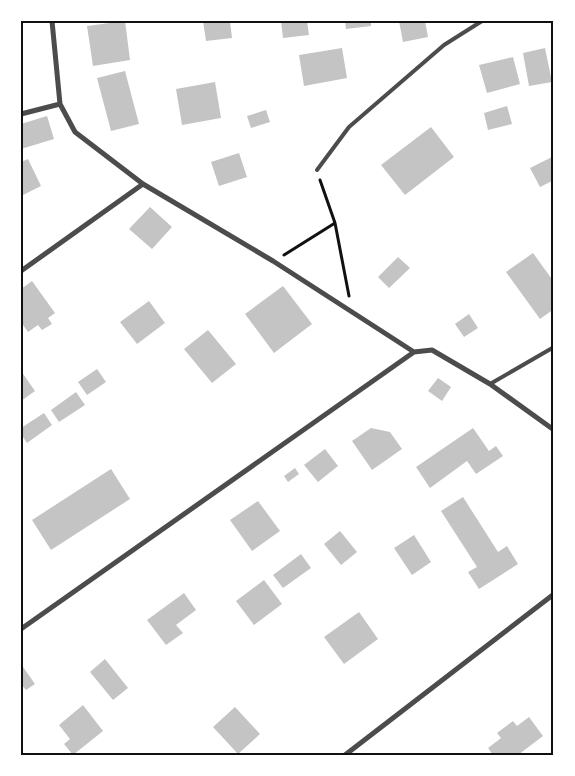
<svg xmlns="http://www.w3.org/2000/svg" width="575" height="776" viewBox="0 0 575 776" font-family="'DejaVu Sans',sans-serif">
	<style>
		.building { fill: #c4c4c4 }
		.lines { fill: none; stroke-linecap: round; stroke-linejoin: round }
		.path { stroke: #111; stroke-width: 3 }
		.service { stroke: #4c4c4c; stroke-width: 4 }
		.minor { stroke: #4c4c4c; stroke-width: 5 }
		.neatline { fill: none; stroke: #111; stroke-width: 2 }
	</style>
	<rect width="100%" height="100%" fill="#fff"/>
	<!-- building -->
	<path class="building" d="M 125,21 L 130,60 L 93,66 L 87,26 Z
		M 203,21 L 230,21 L 232,38 L 206,41 Z
		M 281,21 L 307,21 L 309,35 L 283,38 Z
		M 345,21 L 371,21 L 371,26 L 346,29 Z
		M 399,21 L 425,21 L 428,37 L 403,42 Z
		M 342,48 L 347,78 L 304,86 L 299,55 Z
		M 545,48 L 552,82 L 529,86 L 523,53 Z
		M 513,57 L 520,84 L 487,93 L 479,65 Z
		M 125,71 L 139,124 L 111,131 L 97,78 Z
		M 215,82 L 221,118 L 182,125 L 176,89 Z
		M 507,106 L 512,124 L 488,130 L 484,113 Z
		M 266,110 L 270,122 L 251,128 L 247,116 Z
		M 47,116 L 54,139 L 21,149 L 21,124 Z
		M 431,127 L 454,157 L 405,195 L 381,165 Z
		M 239,153 L 247,177 L 219,186 L 211,162 Z
		M 554,156 L 554,180 L 540,187 L 530,168 Z
		M 28,159 L 41,186 L 21,196 L 21,162 Z
		M 150,207 L 172,227 L 152,249 L 129,229 Z
		M 533,253 L 554,282 L 554,309 L 540,319 L 506,272 Z
		M 398,257 L 410,268 L 389,288 L 378,277 Z
		M 32,281 L 55,313 L 48,318 L 52,324 L 42,330 L 38,325 L 28,332 L 21,322 L 21,289 Z
		M 283,286 L 312,324 L 274,353 L 245,314 Z
		M 149,301 L 165,323 L 137,344 L 120,322 Z
		M 469,314 L 478,328 L 464,337 L 455,324 Z
		M 208,330 L 236,364 L 212,383 L 184,349 Z
		M 97,369 L 106,382 L 87,395 L 78,382 Z
		M 21,371 L 35,391 L 21,401 Z
		M 438,378 L 451,387 L 442,401 L 428,391 Z
		M 76,392 L 85,405 L 59,422 L 51,410 Z
		M 44,413 L 52,425 L 27,443 L 21,434 L 21,428 Z
		M 371,428 L 390,432 L 402,449 L 372,470 L 352,441 Z
		M 473,428 L 489,451 L 496,446 L 503,456 L 476,474 L 467,461 L 430,488 L 416,467 Z
		M 325,449 L 338,466 L 318,482 L 304,465 Z
		M 295,468 L 299,474 L 288,482 L 284,476 Z
		M 111,469 L 130,499 L 51,550 L 32,520 Z
		M 463,497 L 498,552 L 507,546 L 518,564 L 479,589 L 468,572 L 477,567 L 441,511 Z
		M 258,501 L 280,531 L 252,551 L 230,520 Z
		M 340,531 L 357,552 L 341,565 L 324,544 Z
		M 414,535 L 431,562 L 412,575 L 394,548 Z
		M 301,554 L 311,568 L 283,588 L 273,575 Z
		M 264,580 L 282,604 L 254,625 L 236,601 Z
		M 184,593 L 196,610 L 176,625 L 183,633 L 166,645 L 147,620 Z
		M 359,612 L 378,639 L 344,664 L 324,637 Z
		M 105,659 L 128,688 L 113,700 L 90,672 Z
		M 21,664 L 35,684 L 26,690 L 21,684 Z
		M 83,705 L 103,731 L 73,755 L 64,744 L 70,739 L 59,725 Z
		M 235,707 L 260,734 L 238,754 L 213,727 Z
		M 529,717 L 543,736 L 518,755 L 493,755 L 488,748 L 501,738 L 497,733 L 513,721 L 517,726 Z"/>
	<g class="lines">
		<!-- path -->
		<path class="path" d="M 335,223 L 349,296
			M 284,255 L 335,223 L 320,180"/>
		<!-- service -->
		<path class="service" d="M 317,170 L 349,127 L 444,45 L 482,21
			M 490,384 L 554,347"/>
		<!-- minor -->
		<path class="minor" d="M 52,21 L 60,104 L 75,132 L 143,184 L 273,261 L 414,352 L 432,350 L 490,384 L 554,430
			M 21,114 L 60,104
			M 21,271 L 143,184
			M 21,629 L 414,352
			M 345,755 L 554,594"/>
	</g>
	<!-- border -->
	<rect width="575" height="776" fill="none" stroke="#ffffff" stroke-width="45"/>
	<rect x="22" y="22" width="530" height="732" class="neatline"/>
</svg>
